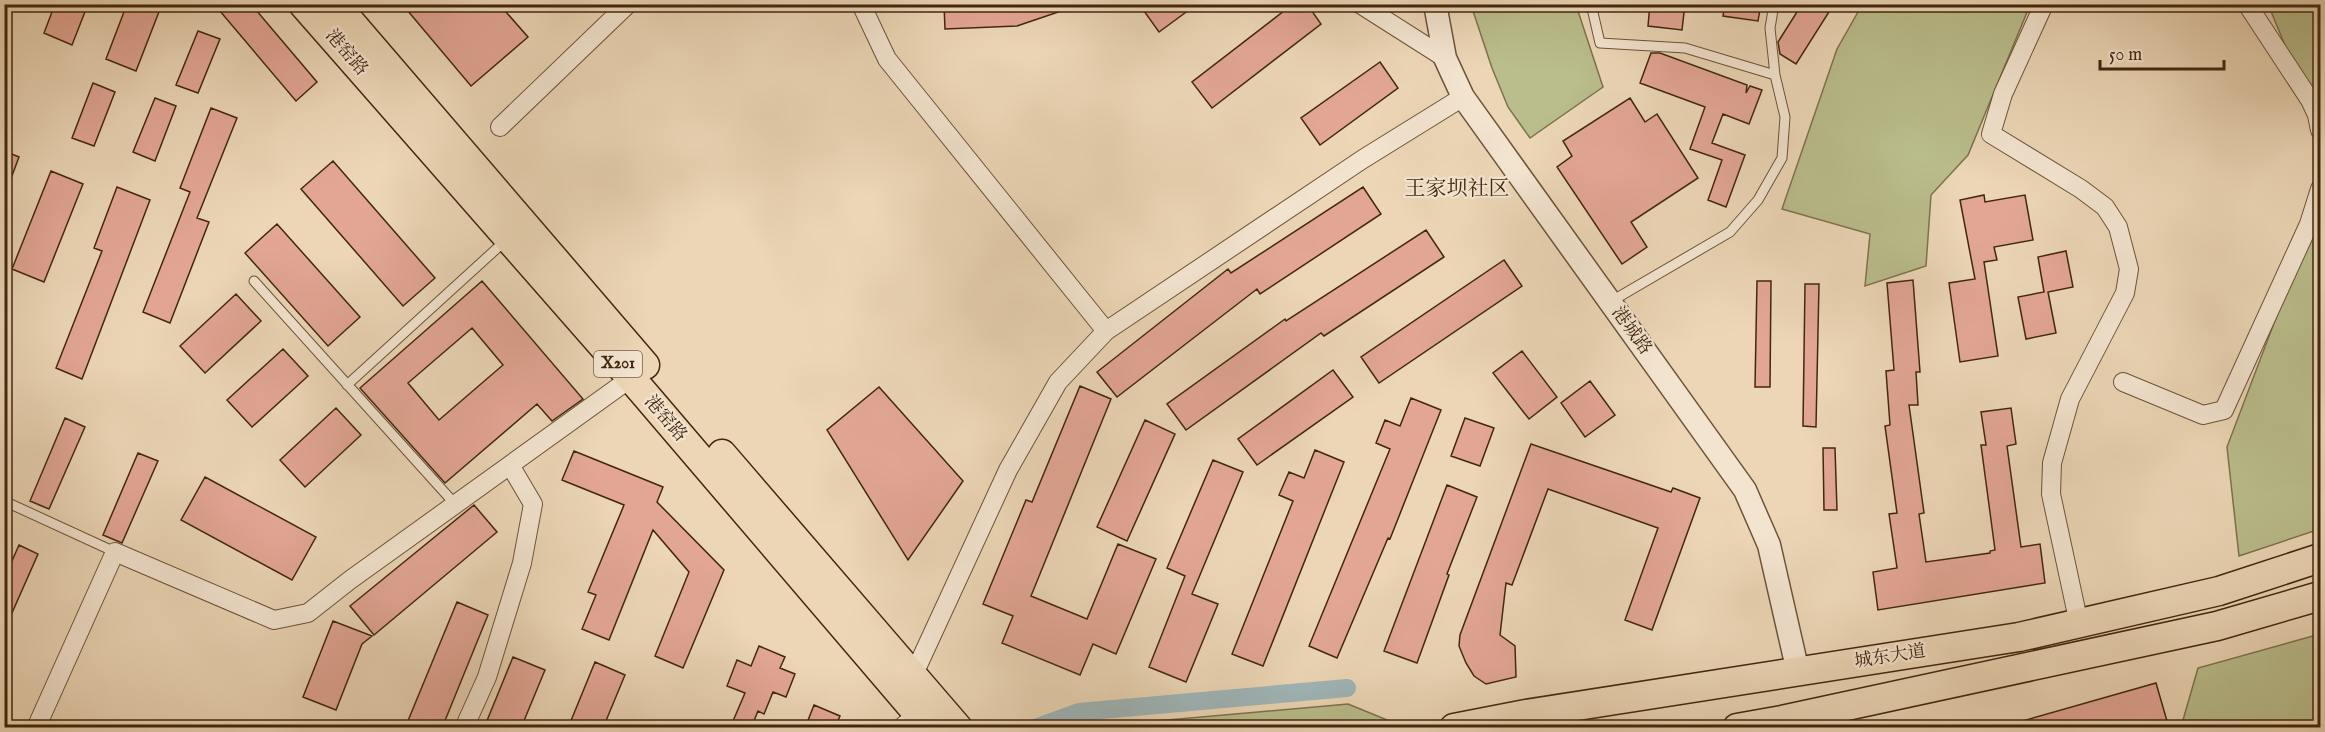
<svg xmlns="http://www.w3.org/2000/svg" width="2325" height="732" viewBox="0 0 2325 732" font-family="'IM FELL English','Noto Serif SC',serif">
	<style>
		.green { fill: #babd8c; stroke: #7e724e; stroke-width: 1.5 }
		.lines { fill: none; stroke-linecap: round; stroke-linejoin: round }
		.canal { stroke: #9fb6ba; stroke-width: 18 }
		.building { fill: #e3a695; stroke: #42270f; stroke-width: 1.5; fill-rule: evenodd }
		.service-casing { stroke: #6c5339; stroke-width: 11 }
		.minor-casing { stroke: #6c5339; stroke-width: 20 }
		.tertiary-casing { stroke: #6c5339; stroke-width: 25 }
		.primary-casing { stroke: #42270f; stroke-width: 31 }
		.service { stroke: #f3e4d0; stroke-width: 9 }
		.minor { stroke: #f3e4d0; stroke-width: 18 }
		.tertiary { stroke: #f3e4d0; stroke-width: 22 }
		.primary { stroke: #ecd6b6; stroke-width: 28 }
		.labels { text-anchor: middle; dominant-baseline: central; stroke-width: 4.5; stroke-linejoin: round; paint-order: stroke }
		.shield { fill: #f3e4d0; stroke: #776049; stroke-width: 1.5 }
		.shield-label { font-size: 16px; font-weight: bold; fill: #42270f }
		.street-label { font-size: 18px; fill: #42270f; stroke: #f3e4d0 }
		.quarter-label { font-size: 21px; fill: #42270f; stroke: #f3e4d0 }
	</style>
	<rect width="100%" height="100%" fill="#ecd6b6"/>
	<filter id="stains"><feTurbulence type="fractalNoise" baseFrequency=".00333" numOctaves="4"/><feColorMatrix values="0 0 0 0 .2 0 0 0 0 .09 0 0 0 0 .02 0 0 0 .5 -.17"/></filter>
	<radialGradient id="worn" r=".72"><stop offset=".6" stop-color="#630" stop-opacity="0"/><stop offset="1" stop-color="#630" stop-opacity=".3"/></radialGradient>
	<!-- green -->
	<path class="green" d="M 1471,5 L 1576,5 L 1603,87 L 1530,138 L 1508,107 L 1492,68 Z
		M 1862,5 L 2030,5 L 1968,155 L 1931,195 L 1926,266 L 1865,286 L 1870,234 L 1782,209 L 1837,49 Z
		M 2266,5 L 2320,5 L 2320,130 L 2270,9 Z
		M 2320,223 L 2320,529 L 2239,556 L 2227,447 L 2296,265 Z
		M 2320,634 L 2320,727 L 2181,727 L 2198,668 Z
		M 1348,704 L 1397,724 L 1376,728 L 1088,727 Z"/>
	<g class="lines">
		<!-- canal -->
		<path class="canal" d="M 1035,728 L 1079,712 L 1347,688"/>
	</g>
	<!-- building -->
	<path class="building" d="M 55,4 L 88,4 L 72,45 L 44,33 Z
		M 127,4 L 162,4 L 136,71 L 106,59 Z
		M 214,4 L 251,4 L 317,82 L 296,101 Z
		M 402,4 L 499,4 L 528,37 L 471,86 Z
		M 944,4 L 1072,4 L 1073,7 L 1017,26 L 945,29 Z
		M 1139,4 L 1197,4 L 1159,32 Z
		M 1293,4 L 1307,4 L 1321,24 L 1212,108 L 1192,82 Z
		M 1650,4 L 1685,4 L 1682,30 L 1648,26 Z
		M 1725,4 L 1761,4 L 1758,21 L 1723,16 Z
		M 1802,4 L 1834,4 L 1796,64 L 1780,54 L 1778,42 Z
		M 198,31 L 220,39 L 198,93 L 176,85 Z
		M 1651,53 L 1660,53 L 1747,85 L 1746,93 L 1750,86 L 1762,90 L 1749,124 L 1723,114 L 1712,143 L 1745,155 L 1726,207 L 1708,200 L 1722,160 L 1690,149 L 1705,107 L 1640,83 Z
		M 1380,62 L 1398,88 L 1320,145 L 1301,118 Z
		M 93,83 L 115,92 L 94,146 L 72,138 Z
		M 155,98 L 176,106 L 155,161 L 133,152 Z
		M 1630,98 L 1645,122 L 1657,114 L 1698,178 L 1631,222 L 1647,247 L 1622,264 L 1557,167 L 1572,156 L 1563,141 Z
		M 211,108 L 237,118 L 197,218 L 209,222 L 170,323 L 143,312 L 190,192 L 180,188 Z
		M 4,151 L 19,157 L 6,192 L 4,192 Z
		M 333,161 L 435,278 L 403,306 L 301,189 Z
		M 51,171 L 83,184 L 44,282 L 12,269 Z
		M 117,187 L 150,200 L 82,379 L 56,368 L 102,251 L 94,248 Z
		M 1363,187 L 1381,214 L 1260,294 L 1257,289 L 1117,397 L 1097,372 L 1228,269 L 1231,273 Z
		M 1984,195 L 1985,202 L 2025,195 L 2033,240 L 1994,247 L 1997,260 L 1984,262 L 1998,356 L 1960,362 L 1949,283 L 1975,279 L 1960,200 Z
		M 277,224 L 360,317 L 328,346 L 245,253 Z
		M 1426,230 L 1444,257 L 1324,336 L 1321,333 L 1186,430 L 1167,404 L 1285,319 L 1286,321 Z
		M 2066,251 L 2073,287 L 2048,292 L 2056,333 L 2026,339 L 2018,297 L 2044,292 L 2038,257 Z
		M 1504,260 L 1522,286 L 1379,383 L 1361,357 Z
		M 1913,280 L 1920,372 L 1916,372 L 1918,405 L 1909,405 L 1924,513 L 1919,514 L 1926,562 L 1990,553 L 1990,551 L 1995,550 L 1981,445 L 1986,445 L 1981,412 L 2011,408 L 2016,444 L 2007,446 L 2021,547 L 2040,544 L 2045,583 L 1878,610 L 1873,572 L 1897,568 L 1889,514 L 1897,513 L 1885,426 L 1890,425 L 1886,371 L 1894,370 L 1887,283 Z
		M 482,281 L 583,399 L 552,421 L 537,404 L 445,483 L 360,388 ZM 472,328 L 503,365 L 439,420 L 408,383 Z
		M 1757,281 L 1771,281 L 1770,387 L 1755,387 Z
		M 1805,284 L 1819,284 L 1816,427 L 1803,426 Z
		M 236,294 L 261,321 L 205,373 L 180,346 Z
		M 283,349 L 308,376 L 252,427 L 227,400 Z
		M 1522,351 L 1557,397 L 1529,419 L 1493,373 Z
		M 1333,370 L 1353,397 L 1257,465 L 1238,439 Z
		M 1590,381 L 1615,415 L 1585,437 L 1561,403 Z
		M 1080,386 L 1111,399 L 1031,596 L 1087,619 L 1118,544 L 1156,559 L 1116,654 L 1093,644 L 1080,675 L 1002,643 L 1013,616 L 983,604 L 1026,500 L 1032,502 Z
		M 879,387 L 963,481 L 908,560 L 827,430 Z
		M 1411,398 L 1441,410 L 1390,539 L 1388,538 L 1337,658 L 1309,646 L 1390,449 L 1376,443 L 1385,420 L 1400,426 Z
		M 336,408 L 361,435 L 305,487 L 280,460 Z
		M 65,418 L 85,427 L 49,509 L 30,501 Z
		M 1465,418 L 1494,428 L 1480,466 L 1451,456 Z
		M 1145,420 L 1175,434 L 1127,541 L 1097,527 Z
		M 1531,444 L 1671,492 L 1673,488 L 1700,498 L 1652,630 L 1625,620 L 1658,528 L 1548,489 L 1512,585 L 1506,583 L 1500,635 L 1515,646 L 1516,677 L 1486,684 L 1474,676 L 1466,663 L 1459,646 L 1460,635 Z
		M 1823,448 L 1835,448 L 1837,510 L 1824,510 Z
		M 1315,450 L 1344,462 L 1263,666 L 1232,654 L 1293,501 L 1279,495 L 1289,472 L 1304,478 Z
		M 574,451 L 663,487 L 657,502 L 724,570 L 683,668 L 655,656 L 689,572 L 653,530 L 609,640 L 582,629 L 596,595 L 588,592 L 624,505 L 562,480 Z
		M 138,453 L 158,461 L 122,543 L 103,535 Z
		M 1213,460 L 1243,472 L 1192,594 L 1218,604 L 1186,682 L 1149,667 L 1185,576 L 1167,568 Z
		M 205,477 L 316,537 L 292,580 L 181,520 Z
		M 1447,485 L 1477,497 L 1447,574 L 1449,575 L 1417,663 L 1384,651 Z
		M 474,505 L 497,532 L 374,635 L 350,606 Z
		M 19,545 L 38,554 L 4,631 L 4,579 Z
		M 457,602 L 488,615 L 442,728 L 405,728 Z
		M 333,621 L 372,636 L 362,644 L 336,710 L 303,697 Z
		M 759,646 L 785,657 L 780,668 L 795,674 L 786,697 L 773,692 L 764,714 L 758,711 L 751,728 L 730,728 L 745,693 L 727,686 L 737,660 L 751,666 Z
		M 513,657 L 545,670 L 521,728 L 484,728 Z
		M 595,662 L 625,675 L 603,728 L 568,728 Z
		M 2156,683 L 2167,721 L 2144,728 L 2013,728 L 2012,724 Z
		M 814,705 L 840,716 L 835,728 L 805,728 Z"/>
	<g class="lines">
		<defs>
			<path id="service" d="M 1591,4 L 1600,43 L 1685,48 L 1775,75
				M 254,281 L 455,504
				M 1610,302 L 1730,232 L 1758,200 L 1782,158 L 1785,117 L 1775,75 L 1770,28 L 1774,4
				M 347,385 L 505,241
				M 4,501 L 115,552"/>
			<path id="minor" d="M 861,4 L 887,59 L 1106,331
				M 1360,4 L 1445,58
				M 2044,4 L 2003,94 L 1991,134 L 2081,189 L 2105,207 L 2118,227 L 2129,269 L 2125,293 L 2070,399 L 2052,463 L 2051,494 L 2079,624
				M 2247,4 L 2310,100 L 2317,115 L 2320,130
				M 500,127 L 628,4
				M 2123,382 L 2203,415 L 2224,410 L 2309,224 L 2320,189
				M 913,676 L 1008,470 L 1058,382 L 1106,331 L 1363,159 L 1463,97
				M 36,728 L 115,552 L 274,620 L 308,613 L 350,580 L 631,378
				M 464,728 L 487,677 L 522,563 L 533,504 L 510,465
				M 901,728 L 918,714"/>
			<path id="tertiary" d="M 1435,4 L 1445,58 L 1463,97 L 1745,490 L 1769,545 L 1798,672"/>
			<path id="primary" d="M 303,4 L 631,378 L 930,728
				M 335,4 L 645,365
				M 722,454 L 958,728
				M 1454,728 L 1526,714 L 2019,637 L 2219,591 L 2320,558
				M 1737,728 L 1782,720 L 2217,626 L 2320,596"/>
		</defs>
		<!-- service casing -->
		<use href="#service" class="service-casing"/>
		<!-- minor casing -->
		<use href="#minor" class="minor-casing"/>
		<!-- tertiary casing -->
		<use href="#tertiary" class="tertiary-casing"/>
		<!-- primary casing -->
		<use href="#primary" class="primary-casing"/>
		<!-- service -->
		<use href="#service" class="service"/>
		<!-- minor -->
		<use href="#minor" class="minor"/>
		<!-- tertiary -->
		<use href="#tertiary" class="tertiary"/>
		<!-- primary -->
		<use href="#primary" class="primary"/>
	</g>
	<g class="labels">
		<!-- shield labels -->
		<rect class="shield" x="594" y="351" width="48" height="26" rx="4.5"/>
		<g class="shield-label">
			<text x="618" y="364">X201</text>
		</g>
		<!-- street labels -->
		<g class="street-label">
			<text transform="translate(346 53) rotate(49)">港窑路</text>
			<text transform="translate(1631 331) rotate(54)">港城路</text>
			<text transform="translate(665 419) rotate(49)">港窑路</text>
			<text transform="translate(1890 657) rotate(-9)">城东大道</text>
		</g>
		<!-- quarter labels -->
		<g class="quarter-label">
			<text x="1457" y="189">王家坝社区</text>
		</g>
	</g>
	<!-- margin -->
	<rect width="2325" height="732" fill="none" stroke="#ecd6b6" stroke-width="24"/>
	<rect x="6" y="6" width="2313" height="720" fill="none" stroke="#42270f" stroke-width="3"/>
	<rect x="12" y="12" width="2301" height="708" fill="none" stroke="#42270f" stroke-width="1.5"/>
	<!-- scale -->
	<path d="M2100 60v9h124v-9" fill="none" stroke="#42270f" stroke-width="3"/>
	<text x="2109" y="60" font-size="18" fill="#42270f" stroke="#f3e4d0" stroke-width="4.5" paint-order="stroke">50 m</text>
	<rect width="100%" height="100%" filter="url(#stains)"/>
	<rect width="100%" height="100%" fill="url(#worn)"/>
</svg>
